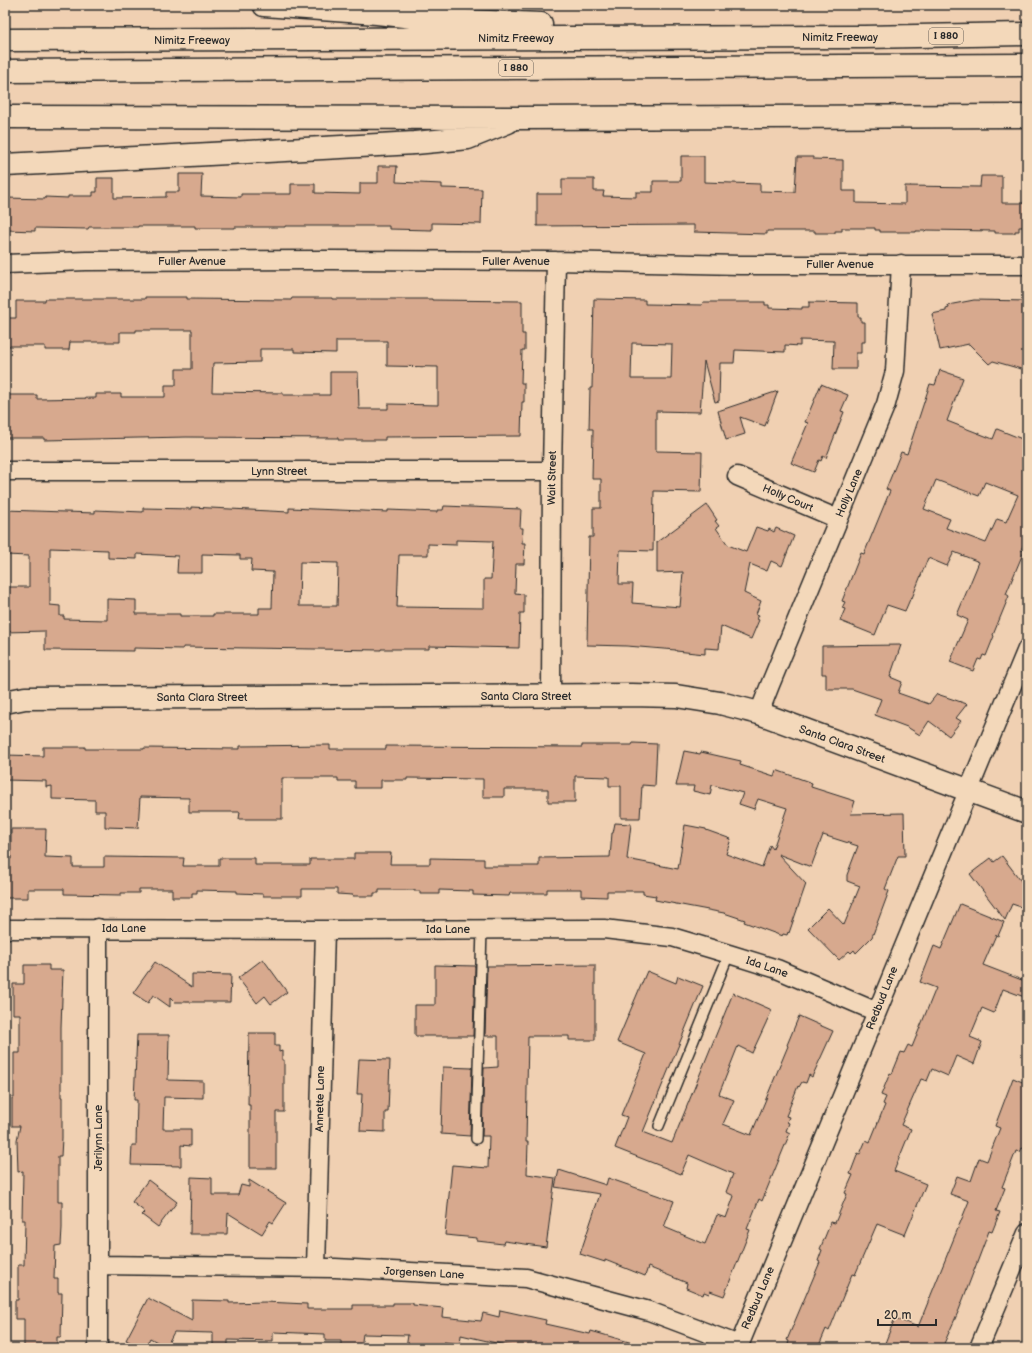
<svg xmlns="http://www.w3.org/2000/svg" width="1032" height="1353" viewBox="0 0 1032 1353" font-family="'Balsamiq Sans',sans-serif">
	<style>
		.building { fill: #d7a98e; stroke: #2b2b2b; fill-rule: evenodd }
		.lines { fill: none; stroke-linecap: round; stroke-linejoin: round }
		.service-casing { stroke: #2b2b2b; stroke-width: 12 }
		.minor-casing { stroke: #2b2b2b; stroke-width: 21 }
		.secondary-casing { stroke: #2b2b2b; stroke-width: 25 }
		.motorway-casing { stroke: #2b2b2b; stroke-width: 25 }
		.service { stroke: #f3d8ba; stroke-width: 9 }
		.minor { stroke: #f3d8ba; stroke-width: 18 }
		.secondary { stroke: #f3d8ba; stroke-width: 22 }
		.motorway { stroke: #f3d8ba; stroke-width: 22 }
		.labels { text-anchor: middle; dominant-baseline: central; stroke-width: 3; stroke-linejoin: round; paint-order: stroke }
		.shield { fill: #f3d8ba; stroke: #675f56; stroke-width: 1 }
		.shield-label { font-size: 10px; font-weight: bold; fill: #2b2b2b }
		.street-label { font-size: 11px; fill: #2b2b2b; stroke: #f3d8ba }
	</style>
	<rect width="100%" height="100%" fill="#f0d0b2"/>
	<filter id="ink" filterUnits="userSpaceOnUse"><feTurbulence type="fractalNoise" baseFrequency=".025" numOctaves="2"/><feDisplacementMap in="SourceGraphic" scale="8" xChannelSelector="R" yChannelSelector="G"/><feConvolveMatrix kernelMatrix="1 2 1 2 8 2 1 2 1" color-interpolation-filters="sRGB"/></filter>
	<g filter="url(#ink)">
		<!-- building -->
		<path class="building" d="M 681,156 L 704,156 L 704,182 L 760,184 L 760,191 L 795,192 L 797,157 L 813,157 L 813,159 L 843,160 L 843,191 L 856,191 L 856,203 L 905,204 L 905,186 L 980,187 L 981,176 L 1002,176 L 1002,203 L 1027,203 L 1027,227 L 1019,227 L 1019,231 L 1015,231 L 1015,233 L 995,233 L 995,231 L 926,230 L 925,231 L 916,231 L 916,232 L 880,232 L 880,230 L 875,230 L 875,228 L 842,228 L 842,231 L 835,231 L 835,233 L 815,233 L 815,231 L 767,231 L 767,234 L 694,232 L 694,225 L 537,226 L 537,194 L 562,194 L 562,179 L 594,179 L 594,191 L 604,191 L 603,196 L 636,197 L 636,192 L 653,192 L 653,181 L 681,181 Z
			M 378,166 L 397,166 L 396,182 L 442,184 L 442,188 L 482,189 L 481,224 L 432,223 L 432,230 L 389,229 L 389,226 L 285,226 L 285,227 L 235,227 L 235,228 L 195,228 L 195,226 L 138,226 L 138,227 L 89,227 L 88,229 L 35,228 L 35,231 L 7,230 L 7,198 L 45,199 L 45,197 L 68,198 L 68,196 L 93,196 L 93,192 L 97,192 L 97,178 L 114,178 L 114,198 L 166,197 L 166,192 L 179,192 L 179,174 L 202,174 L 201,196 L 241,197 L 241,194 L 291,194 L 291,184 L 315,184 L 315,193 L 360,194 L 360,183 L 378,183 Z
			M 145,297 L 187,297 L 187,299 L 291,300 L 292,298 L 332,298 L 332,299 L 432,299 L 432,300 L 522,301 L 522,334 L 525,334 L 525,350 L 522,350 L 521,383 L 524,383 L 524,402 L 522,402 L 521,436 L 385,437 L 385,440 L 338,440 L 338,438 L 186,437 L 44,440 L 44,438 L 5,438 L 5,395 L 37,395 L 37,399 L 96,398 L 96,394 L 121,394 L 121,397 L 165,397 L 165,385 L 176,385 L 176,369 L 192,369 L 192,330 L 136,330 L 136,332 L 120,332 L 120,342 L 70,342 L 69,350 L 45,350 L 45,346 L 5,346 L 5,318 L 16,318 L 16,301 L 45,301 L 45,299 L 145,299 ZM 336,341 L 387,341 L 387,366 L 438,367 L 438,405 L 388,404 L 388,409 L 359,409 L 358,372 L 330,372 L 330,395 L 283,395 L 283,393 L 212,392 L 213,363 L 260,362 L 260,349 L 294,349 L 294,352 L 336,353 Z
			M 594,299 L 645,300 L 645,304 L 702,305 L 703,302 L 765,302 L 765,305 L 769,305 L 769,308 L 802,309 L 802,307 L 809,307 L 809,302 L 858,303 L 858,317 L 861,317 L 861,322 L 865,322 L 865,342 L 861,342 L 861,353 L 856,353 L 856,369 L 833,369 L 834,341 L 800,340 L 800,346 L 785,345 L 785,352 L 735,350 L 734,363 L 720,363 L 719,401 L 715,402 L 704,361 L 700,412 L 656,411 L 656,451 L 702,452 L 701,492 L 654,491 L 653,551 L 620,550 L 619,584 L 633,584 L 632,603 L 680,607 L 683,572 L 657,573 L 657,542 L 707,505 L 717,520 L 715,521 L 719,526 L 716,528 L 728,545 L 746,552 L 756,527 L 768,531 L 769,529 L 774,532 L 776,528 L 794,536 L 782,566 L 771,561 L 767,571 L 750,564 L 744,593 L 761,601 L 756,614 L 759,615 L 757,619 L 759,620 L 751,639 L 721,626 L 719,649 L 705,648 L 705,654 L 676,651 L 676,650 L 627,646 L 587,645 L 589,537 L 593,537 L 593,508 L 601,508 L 601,479 L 592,479 L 593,429 L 589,429 L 590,388 L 592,388 ZM 632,343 L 672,344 L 671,379 L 631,379 Z
			M 974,300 L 1027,301 L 1027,352 L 1021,369 L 993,361 L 989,364 L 969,344 L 940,350 L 932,314 L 946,311 L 946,309 L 949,308 L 948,305 Z
			M 940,370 L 963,378 L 947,421 L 993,439 L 997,429 L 1027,441 L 1027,537 L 1021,550 L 1024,551 L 1006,594 L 1009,596 L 993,635 L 994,636 L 986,656 L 983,655 L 981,660 L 978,659 L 973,671 L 950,662 L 968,620 L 957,615 L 979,562 L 954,552 L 947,566 L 928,558 L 912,598 L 911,597 L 905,611 L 887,605 L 875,635 L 840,621 L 845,609 L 842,608 L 845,602 L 842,601 L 861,553 L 864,554 L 890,491 L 886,489 L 901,452 L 907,454 L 930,384 L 935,385 ZM 936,480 L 979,496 L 985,482 L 1018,495 L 1006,522 L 997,519 L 986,543 L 946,528 L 950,519 L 924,509 Z
			M 821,384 L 848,395 L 841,411 L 844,412 L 826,458 L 823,456 L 821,461 L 819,460 L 814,472 L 791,463 L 808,423 L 805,422 Z
			M 778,391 L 765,426 L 740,417 L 745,434 L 726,440 L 718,411 Z
			M 444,506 L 521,509 L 520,528 L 523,528 L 522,543 L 525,543 L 524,564 L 516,564 L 515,593 L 524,594 L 524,613 L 520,613 L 519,648 L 429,646 L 429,649 L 381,649 L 381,650 L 183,647 L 183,649 L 134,648 L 134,651 L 45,650 L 45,631 L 5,632 L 5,587 L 29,587 L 29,556 L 5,555 L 5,510 L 95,513 L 95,510 L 143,512 L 143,508 L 191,509 L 191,507 L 289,512 L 289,508 L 388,512 L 388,510 L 437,512 L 437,510 L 443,510 ZM 456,540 L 493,541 L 491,579 L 484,579 L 484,608 L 397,607 L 399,555 L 428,555 L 428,544 L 456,545 ZM 50,548 L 108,550 L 108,558 L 137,559 L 137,554 L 178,556 L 177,573 L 202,573 L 202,554 L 240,555 L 240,559 L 252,559 L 251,571 L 273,572 L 272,608 L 259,608 L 259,614 L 213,614 L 213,616 L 180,616 L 180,614 L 136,614 L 136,600 L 107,599 L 107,620 L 64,619 L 64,616 L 60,616 L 60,606 L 50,605 ZM 300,562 L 338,563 L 337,606 L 299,606 Z
			M 901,645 L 890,677 L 902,682 L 898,693 L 929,704 L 937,694 L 967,704 L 956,718 L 961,721 L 949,736 L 929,721 L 920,735 L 907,727 L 875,715 L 881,699 L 852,689 L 826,689 L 826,674 L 822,674 L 822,646 Z
			M 633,743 L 657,744 L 655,786 L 642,785 L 640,818 L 621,818 L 621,786 L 609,786 L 609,777 L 575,776 L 575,802 L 548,802 L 548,789 L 504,789 L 504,797 L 483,797 L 483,779 L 407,778 L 407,780 L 381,780 L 381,788 L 355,788 L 355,781 L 338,781 L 338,778 L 282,778 L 282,819 L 239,819 L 240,812 L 189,812 L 189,798 L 140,797 L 138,828 L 105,827 L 105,811 L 95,811 L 95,800 L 52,799 L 52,786 L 46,787 L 46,781 L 5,780 L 5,755 L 43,756 L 43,747 L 85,747 L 85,749 L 144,749 L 144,748 L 240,749 L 240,746 L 330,745 L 330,749 L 386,749 L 386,746 L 582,747 L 582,745 L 632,745 Z
			M 684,751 L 700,754 L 701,752 L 741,761 L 740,765 L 774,776 L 776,770 L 812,783 L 811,787 L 855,801 L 851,814 L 904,813 L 905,856 L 898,856 L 885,889 L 889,891 L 872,937 L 856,953 L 854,950 L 851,953 L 849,951 L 839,960 L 808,928 L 828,908 L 844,925 L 860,886 L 847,881 L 847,875 L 858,846 L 823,835 L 811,867 L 778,854 L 806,884 L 789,933 L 788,932 L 787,935 L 783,934 L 782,936 L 744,922 L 745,920 L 724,913 L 655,900 L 656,896 L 643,894 L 643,891 L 607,891 L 607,897 L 581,896 L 581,889 L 547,889 L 547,893 L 510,893 L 509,896 L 473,895 L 473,891 L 439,890 L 439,894 L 420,894 L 420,891 L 414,891 L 414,890 L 379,890 L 379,893 L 374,893 L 374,896 L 353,896 L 353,895 L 337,894 L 337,889 L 302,889 L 302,896 L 263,896 L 263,894 L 237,893 L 237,891 L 197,890 L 197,893 L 192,893 L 192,897 L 172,897 L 172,889 L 139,889 L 139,893 L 121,893 L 121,895 L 64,894 L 64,889 L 28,889 L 28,898 L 5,898 L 5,859 L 11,859 L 11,829 L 46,829 L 45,857 L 73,858 L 73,867 L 104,867 L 104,857 L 184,858 L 183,866 L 219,866 L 219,858 L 255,858 L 255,865 L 310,865 L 310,859 L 354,859 L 354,853 L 391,853 L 390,864 L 430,864 L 430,858 L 484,859 L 484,866 L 539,866 L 539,858 L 610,857 L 612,833 L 613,833 L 615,823 L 631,824 L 627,859 L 678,869 L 685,825 L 706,829 L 706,830 L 731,839 L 726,854 L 762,867 L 770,845 L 773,849 L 787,808 L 758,799 L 754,809 L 739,804 L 743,793 L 712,785 L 710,795 L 693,791 L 694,786 L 676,786 Z
			M 1002,856 L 1027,889 L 1027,909 L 1012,904 L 1005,920 L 970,874 L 991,858 L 994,862 Z
			M 960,904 L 1004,922 L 998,936 L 996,935 L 983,965 L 1027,982 L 1027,998 L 1003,989 L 994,1013 L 982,1008 L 970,1037 L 982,1042 L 974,1064 L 956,1056 L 948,1076 L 932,1069 L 927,1081 L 921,1079 L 901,1125 L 911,1129 L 894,1171 L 926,1184 L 905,1235 L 877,1224 L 855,1275 L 852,1274 L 829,1331 L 826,1329 L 818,1348 L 787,1348 L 789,1341 L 787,1340 L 795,1321 L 820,1262 L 818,1261 L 822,1250 L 820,1249 L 831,1222 L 835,1223 L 847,1194 L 845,1193 L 853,1175 L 850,1174 L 858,1153 L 860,1154 L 866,1140 L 870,1142 L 885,1105 L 883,1104 L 886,1097 L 881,1095 L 890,1073 L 892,1074 L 901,1052 L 904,1053 L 908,1045 L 912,1047 L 936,988 L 920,982 L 934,946 L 941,949 Z
			M 263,959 L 287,992 L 271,1004 L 265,996 L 257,1003 L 238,978 Z
			M 155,962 L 192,987 L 192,974 L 231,975 L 230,1002 L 175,1002 L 170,997 L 170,1007 L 153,995 L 148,1003 L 133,993 Z
			M 24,965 L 49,965 L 49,970 L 63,970 L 61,1027 L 61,1097 L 62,1097 L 62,1138 L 61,1156 L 58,1156 L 58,1202 L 62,1202 L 62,1228 L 61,1245 L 55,1246 L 54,1279 L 58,1279 L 58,1293 L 62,1293 L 61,1337 L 57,1337 L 57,1345 L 54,1345 L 54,1348 L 24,1348 L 24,1319 L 15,1319 L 15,1300 L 18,1300 L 18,1265 L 24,1265 L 25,1220 L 22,1220 L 23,1171 L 18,1172 L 17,1140 L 20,1126 L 12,1126 L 12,1098 L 14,1098 L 14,1053 L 20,1053 L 20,1014 L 13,1014 L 13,984 L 24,984 Z
			M 435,965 L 475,966 L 473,1036 L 415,1036 L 415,1005 L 435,1005 Z
			M 595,965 L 595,1040 L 569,1040 L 569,1036 L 528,1036 L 526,1142 L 528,1142 L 527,1174 L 555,1178 L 546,1247 L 504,1241 L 503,1244 L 477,1241 L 477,1238 L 445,1235 L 452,1165 L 488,1168 L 489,1136 L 482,1136 L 484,1068 L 498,1067 L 498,1036 L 485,1036 L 487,966 Z
			M 647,971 L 676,983 L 678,976 L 703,986 L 643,1132 L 672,1143 L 733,993 L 772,1010 L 752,1053 L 738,1046 L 719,1094 L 734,1100 L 723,1124 L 751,1135 L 788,1046 L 787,1045 L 799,1016 L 833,1031 L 812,1077 L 809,1075 L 806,1083 L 802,1082 L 799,1087 L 798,1086 L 786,1116 L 789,1117 L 787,1122 L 789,1123 L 786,1131 L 790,1133 L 762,1201 L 759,1199 L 747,1229 L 750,1230 L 724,1296 L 710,1291 L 709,1294 L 704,1292 L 703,1295 L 686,1288 L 687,1283 L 648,1267 L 645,1276 L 605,1260 L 605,1262 L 580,1254 L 600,1194 L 555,1187 L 559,1170 L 606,1185 L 608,1178 L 674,1201 L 664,1227 L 705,1244 L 717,1215 L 726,1218 L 734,1196 L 726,1192 L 733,1174 L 689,1155 L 681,1174 L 615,1148 L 627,1117 L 621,1115 L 646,1054 L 617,1042 Z
			M 249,1033 L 275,1033 L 275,1046 L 279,1046 L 279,1052 L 282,1051 L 282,1060 L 284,1060 L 284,1112 L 276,1112 L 276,1168 L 250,1168 L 250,1105 L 248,1105 Z
			M 137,1035 L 169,1035 L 168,1080 L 203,1081 L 203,1098 L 164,1097 L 163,1129 L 191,1129 L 191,1146 L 181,1145 L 181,1166 L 131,1165 L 132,1145 L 136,1145 L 137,1100 L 134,1100 Z
			M 359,1059 L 390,1060 L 388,1112 L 385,1112 L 385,1132 L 360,1131 L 362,1094 L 357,1094 Z
			M 443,1067 L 472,1068 L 470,1136 L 441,1134 Z
			M 1013,1078 L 1027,1084 L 1027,1150 L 1022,1148 L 1020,1152 L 1016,1151 L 1002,1187 L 1005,1188 L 996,1211 L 1000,1212 L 992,1232 L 989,1231 L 959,1310 L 942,1348 L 883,1348 L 895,1318 L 918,1327 L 969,1201 L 950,1194 L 957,1176 L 971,1181 L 979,1158 L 987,1161 L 1000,1128 L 995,1126 Z
			M 191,1177 L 212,1178 L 212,1195 L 238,1195 L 241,1185 L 249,1187 L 249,1180 L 286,1203 L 273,1223 L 270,1221 L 262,1234 L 228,1213 L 227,1234 L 190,1234 Z
			M 148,1180 L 177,1202 L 158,1227 L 142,1215 L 145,1212 L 132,1202 Z
			M 148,1298 L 192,1321 L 192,1300 L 229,1301 L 229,1303 L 265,1302 L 307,1304 L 307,1309 L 353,1309 L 353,1305 L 393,1305 L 393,1303 L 413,1303 L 413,1305 L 443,1308 L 442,1317 L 481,1321 L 483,1313 L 499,1317 L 500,1310 L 546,1320 L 545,1324 L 590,1334 L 591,1331 L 636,1344 L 635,1348 L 518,1348 L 461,1335 L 460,1344 L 444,1342 L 443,1348 L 406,1348 L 408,1335 L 363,1334 L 361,1348 L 341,1348 L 341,1341 L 325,1341 L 325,1334 L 273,1332 L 273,1341 L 228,1340 L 228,1348 L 213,1348 L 213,1333 L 174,1332 L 166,1347 L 150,1338 L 145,1348 L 141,1348 L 126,1340 Z"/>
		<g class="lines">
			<defs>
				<path id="service" d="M 659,1126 L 729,954
					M 476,1139 L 482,929"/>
				<path id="minor" d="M 5,264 L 86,261 L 328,260 L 556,261 L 740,265 L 1027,265
					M 5,471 L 552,471
					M 737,476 L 838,519
					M 551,695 L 552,471 L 556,261
					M 759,713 L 770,685 L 886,404 L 895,371 L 901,264
					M 98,928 L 98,1348
					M 5,929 L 325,930 L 604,929 L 672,937 L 729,954 L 777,969 L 877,1012
					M 98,1265 L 335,1268 L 526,1278 L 649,1311 L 739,1345
					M 316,1268 L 325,930
					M 738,1348 L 1027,649
					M 979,1348 L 1027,1233"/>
				<path id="secondary" d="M 5,702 L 25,698 L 631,695 L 676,696 L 720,703 L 759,713 L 1027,812"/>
				<path id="motorway" d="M 264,5 L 377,13 L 440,20 L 541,24
					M 5,40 L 864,37 L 1027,34
					M 5,71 L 1027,65
					M 5,117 L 519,118 L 1027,116
					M 5,165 L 415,143 L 468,138 L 508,122"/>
			</defs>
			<!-- service casing -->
			<use href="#service" class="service-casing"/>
			<!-- minor casing -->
			<use href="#minor" class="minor-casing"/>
			<!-- secondary casing -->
			<use href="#secondary" class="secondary-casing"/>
			<!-- motorway casing -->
			<use href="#motorway" class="motorway-casing"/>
			<!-- service -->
			<use href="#service" class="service"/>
			<!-- minor -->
			<use href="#minor" class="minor"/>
			<!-- secondary -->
			<use href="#secondary" class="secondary"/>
			<!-- motorway -->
			<use href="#motorway" class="motorway"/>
		</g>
	</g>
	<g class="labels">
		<!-- shield labels -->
		<g class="shield">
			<rect x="929" y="28" width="34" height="16" rx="3"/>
			<rect x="499" y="60" width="34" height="16" rx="3"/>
		</g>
		<g class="shield-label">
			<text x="946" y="36">I 880</text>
			<text x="516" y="68">I 880</text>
		</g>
		<!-- street labels -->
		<g class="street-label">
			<text x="840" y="37">Nimitz Freeway</text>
			<text x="516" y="38">Nimitz Freeway</text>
			<text x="192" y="40">Nimitz Freeway</text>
			<text x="192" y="261">Fuller Avenue</text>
			<text x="516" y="261">Fuller Avenue</text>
			<text x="840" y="264">Fuller Avenue</text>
			<text x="279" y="471">Lynn Street</text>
			<text transform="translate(552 478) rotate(-89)">Wait Street</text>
			<text transform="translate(849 493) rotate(-67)">Holly Lane</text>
			<text transform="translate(788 498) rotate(23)">Holly Court</text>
			<text x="526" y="696">Santa Clara Street</text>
			<text x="202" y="697">Santa Clara Street</text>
			<text transform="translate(842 744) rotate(20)">Santa Clara Street</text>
			<text x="124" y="928">Ida Lane</text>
			<text x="448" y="929">Ida Lane</text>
			<text transform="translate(767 967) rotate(19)">Ida Lane</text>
			<text transform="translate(882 998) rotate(-68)">Redbud Lane</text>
			<text transform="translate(320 1099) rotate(-89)">Annette Lane</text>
			<text transform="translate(98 1138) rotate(-90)">Jerilynn Lane</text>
			<text transform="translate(424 1273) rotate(3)">Jorgensen Lane</text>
			<text transform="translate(758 1298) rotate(-67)">Redbud Lane</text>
		</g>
	</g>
	<!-- margin -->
	<rect width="1032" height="1353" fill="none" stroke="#f3d8ba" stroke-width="20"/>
	<rect x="10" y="10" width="1012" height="1333" fill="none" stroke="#2b2b2b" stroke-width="1.5" filter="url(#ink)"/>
	<!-- scale -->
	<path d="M878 1319v6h58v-6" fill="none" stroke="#2b2b2b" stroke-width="2"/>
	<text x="884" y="1319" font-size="12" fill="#2b2b2b" stroke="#f3d8ba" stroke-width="3" paint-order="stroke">20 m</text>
</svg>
